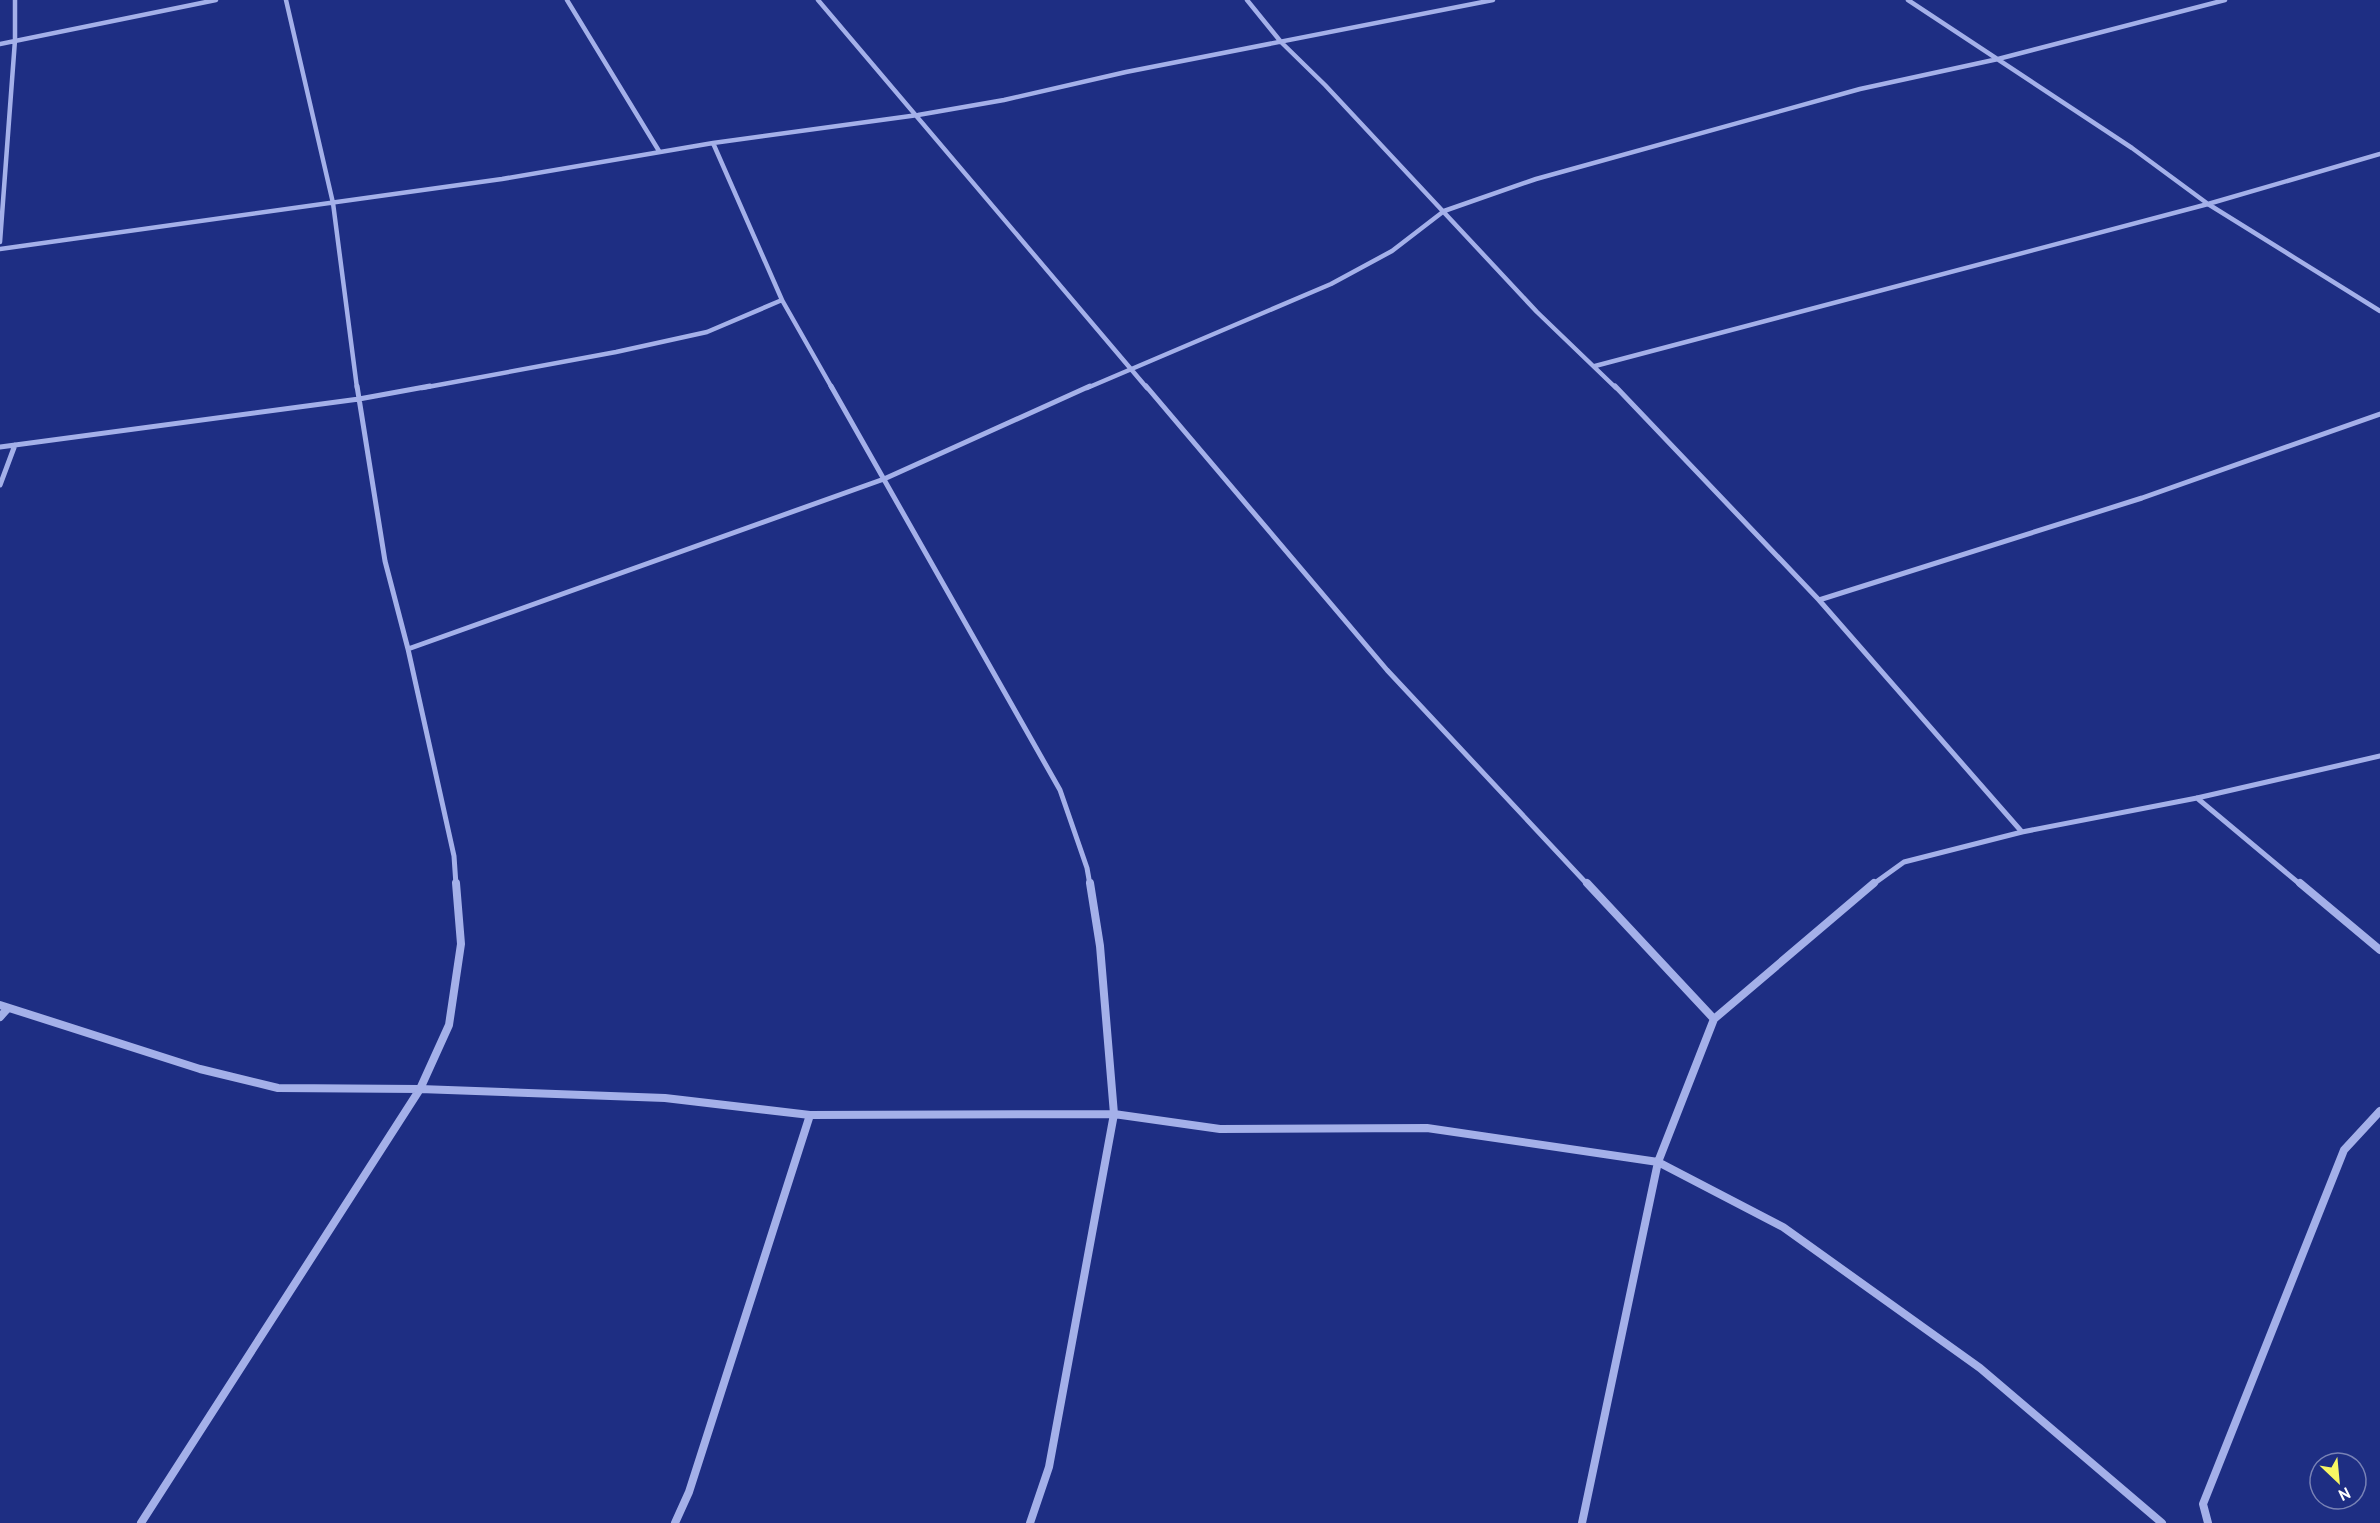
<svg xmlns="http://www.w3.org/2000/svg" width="2380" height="1523" viewBox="0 0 2380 1523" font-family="'PT Sans',sans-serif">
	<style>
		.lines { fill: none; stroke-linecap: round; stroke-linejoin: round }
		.minor-far2 { stroke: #a4b0e9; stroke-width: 4.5 }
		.minor-far1 { stroke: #a4b0e9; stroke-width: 5 }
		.minor { stroke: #a4b0e9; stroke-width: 8 }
	</style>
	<rect width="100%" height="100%" fill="#1e2e83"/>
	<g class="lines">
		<!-- minor-far2 -->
		<path class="minor-far2" d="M 286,0 L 333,203 L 357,388
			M 567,0 L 659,151
			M 818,0 L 1147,388
			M 1247,0 L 1281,42 L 1325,85 L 1537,312 L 1616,388
			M 1908,0 L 2132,148 L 2208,204 L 2380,311
			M 0,44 L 216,0
			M 713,143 L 782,300 L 832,388
			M 0,242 L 15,40 L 15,0
			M 0,249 L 502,179 L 713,143 L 918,115 L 1004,100 L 1126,72 L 1493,0
			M 1595,366 L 2208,204 L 2380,154
			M 422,388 L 616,352 L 707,332 L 782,300
			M 1087,388 L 1331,284 L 1392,251 L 1444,211 L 1536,179 L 1860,89 L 1998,59 L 2225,0"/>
		<!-- minor-far1 -->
		<path class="minor-far1" d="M 357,386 L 385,561 L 408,649 L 454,856 L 456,885
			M 831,386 L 1060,790 L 1087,868 L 1090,885
			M 1146,386 L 1387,670 L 1588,885
			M 1615,386 L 1819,600 L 2022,832
			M 0,447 L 359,399 L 430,386
			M 0,485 L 15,445
			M 1819,600 L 2142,498 L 2380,414
			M 408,649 L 884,479 L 1090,386
			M 2197,798 L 2301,885
			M 1872,885 L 1904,862 L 2022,832 L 2197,798 L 2380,756"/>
		<!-- minor -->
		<path class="minor" d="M 1587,883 L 1714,1019
			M 2300,883 L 2380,950
			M 0,1005 L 200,1069 L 278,1088 L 420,1089 L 665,1098 L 810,1115 L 1114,1114 L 1220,1129 L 1427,1128 L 1658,1162 L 1783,1227 L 1980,1368 L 2162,1523
			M 0,1017 L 8,1008
			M 141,1523 L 420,1089 L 449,1025 L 461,944 L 456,883
			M 675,1523 L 689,1492 L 810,1115
			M 1030,1523 L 1049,1467 L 1114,1114 L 1100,946 L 1090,883
			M 1582,1523 L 1658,1162 L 1714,1019 L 1874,883
			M 2208,1523 L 2203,1504 L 2344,1150 L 2380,1111"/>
	</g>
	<!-- north arrow -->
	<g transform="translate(2338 1481) rotate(154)"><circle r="28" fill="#1e2e83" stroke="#7882b5" stroke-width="1.5"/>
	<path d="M0-4.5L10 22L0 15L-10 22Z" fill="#f8f763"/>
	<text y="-9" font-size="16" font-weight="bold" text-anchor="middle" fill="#ffffff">N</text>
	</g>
</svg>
